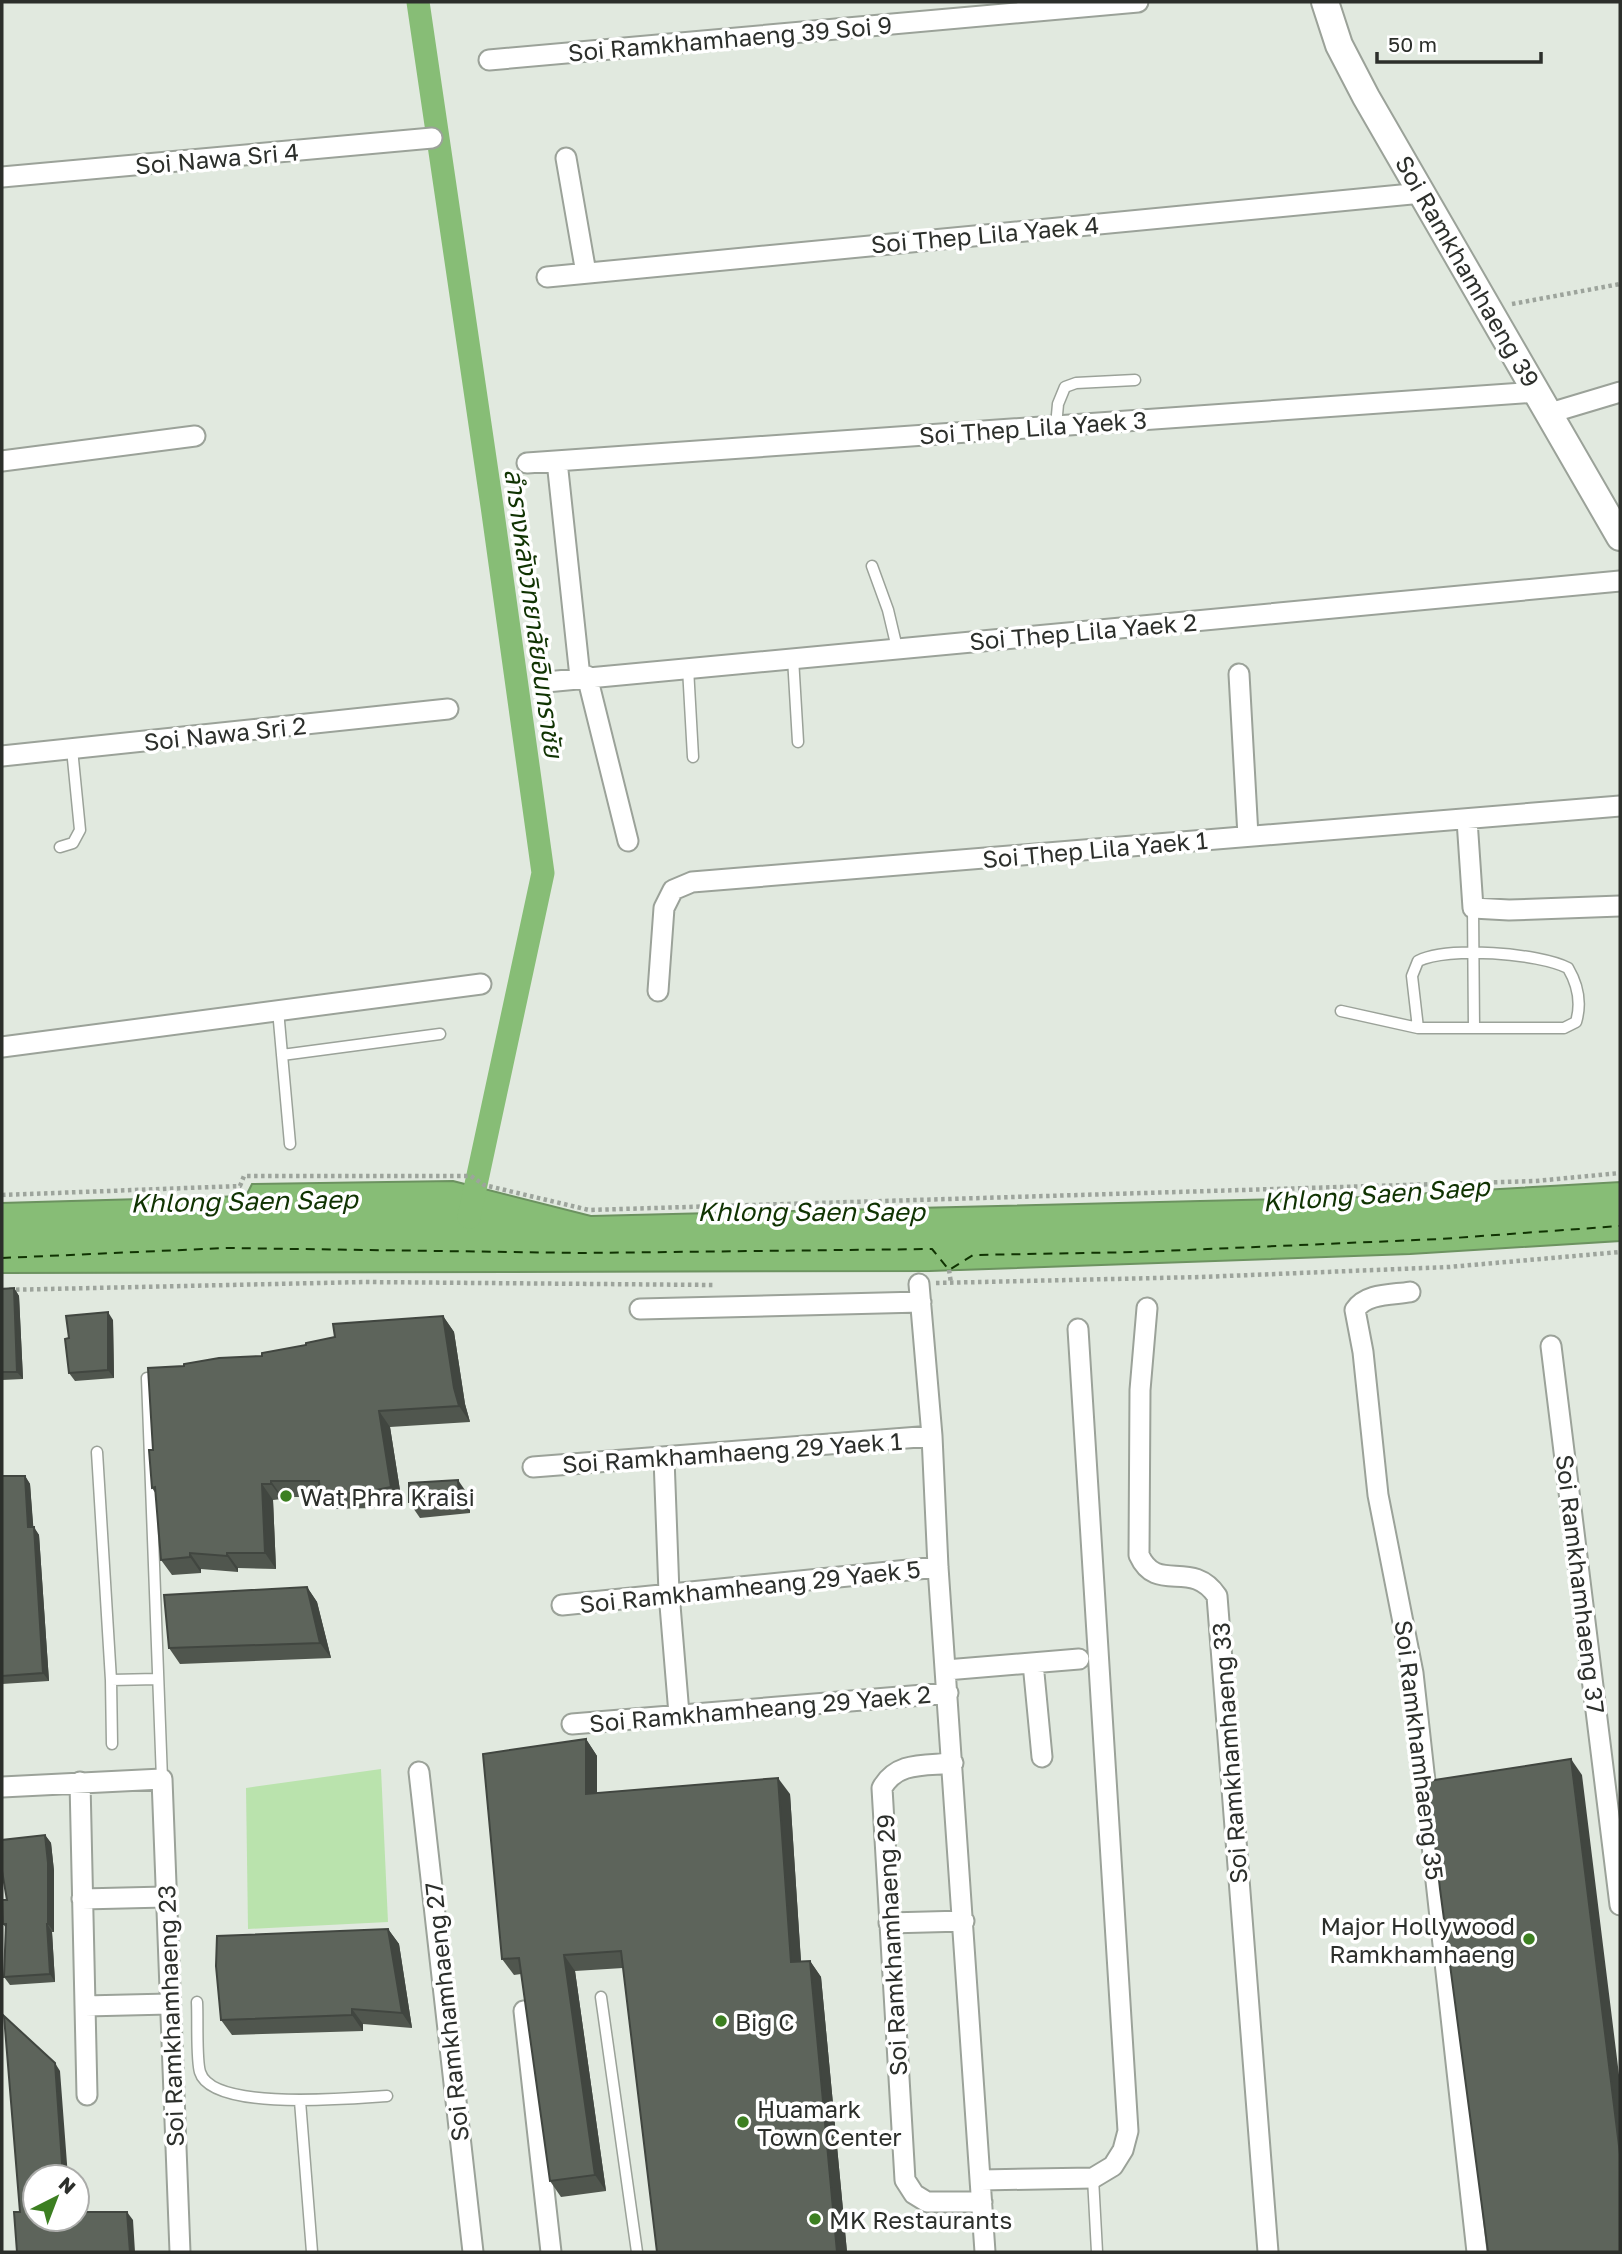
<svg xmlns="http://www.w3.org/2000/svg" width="1622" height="2254" viewBox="0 0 1622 2254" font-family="'Golos Text','Noto Sans Thai',sans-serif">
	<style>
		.green { fill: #bae3ad }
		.water { fill: #87bd76; stroke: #6c9260; stroke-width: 2 }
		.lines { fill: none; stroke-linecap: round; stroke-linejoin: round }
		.canal { stroke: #87bd76; stroke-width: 23 }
		.ferry { stroke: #103302; stroke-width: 2; stroke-dasharray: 9 7; stroke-linecap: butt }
		.service-casing { stroke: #9ba299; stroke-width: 13 }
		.minor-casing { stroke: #9ba299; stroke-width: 23 }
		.secondary-casing { stroke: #9ba299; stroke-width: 30 }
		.path { stroke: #9da49c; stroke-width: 4.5; stroke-dasharray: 3.5 3.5; stroke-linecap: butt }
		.service { stroke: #fff; stroke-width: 10 }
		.minor { stroke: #fff; stroke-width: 19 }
		.secondary { stroke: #fff; stroke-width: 26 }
		.wall { fill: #50564e }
		.shaded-wall { fill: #414640 }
		.building { fill: #5d645b; stroke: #414640; stroke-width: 2 }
		.poi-dot { fill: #3c7f21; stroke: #fff; stroke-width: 2.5 }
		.labels { text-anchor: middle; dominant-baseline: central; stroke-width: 7; stroke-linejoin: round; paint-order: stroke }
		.street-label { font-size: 24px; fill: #2c2f2b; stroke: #fff }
		.poi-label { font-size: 24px; fill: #2c2f2b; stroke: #fff; text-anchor: start }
		.water-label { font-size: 26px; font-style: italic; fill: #103302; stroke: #fff }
	</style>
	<rect width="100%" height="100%" fill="#e1e9df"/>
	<!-- green -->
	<path class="green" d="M 381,1769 L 388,1922 L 248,1929 L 246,1788 Z"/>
	<!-- water -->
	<path class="water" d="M 453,1181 L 591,1216 L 1362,1197 L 1620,1182 L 1620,1241 L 1410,1254 L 930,1271 L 2,1273 L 2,1203 L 246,1196 L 252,1184 Z"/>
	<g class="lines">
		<!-- canal -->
		<path class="canal" d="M 418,2 L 492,506 L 543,873 L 469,1217"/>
		<!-- ferry -->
		<path class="ferry" d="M 2,1258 L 226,1248 L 582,1253 L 932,1249 L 949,1270 L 973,1255 L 1139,1252 L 1440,1239 L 1620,1226"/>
		<defs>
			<path id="service" d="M 1056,426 L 1058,404 L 1065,387 L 1076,383 L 1135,380
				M 872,566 L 888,610 L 897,648
				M 793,658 L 798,742
				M 688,668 L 693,757
				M 60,847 L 73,843 L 80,830 L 72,749
				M 1473,908 L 1474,1028
				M 278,1010 L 290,1144
				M 1341,1011 L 1418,1028 L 1564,1028 L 1576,1022 C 1582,1002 1578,985 1568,968 C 1538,953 1448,946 1418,961 L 1412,976 L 1418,1028
				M 282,1055 L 440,1034
				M 147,1378 L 162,1779
				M 97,1452 L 111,1680 L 112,1744
				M 111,1680 L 157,1679
				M 601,1997 L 637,2252
				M 197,2002 C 198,2018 196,2059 200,2072 C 212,2112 353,2098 387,2096
				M 300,2101 L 312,2252
				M 1093,2178 L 1097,2252"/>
			<path id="minor" d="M 489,60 L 1138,2
				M 566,158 L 586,273
				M 2,177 L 432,138
				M 547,277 L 1422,193
				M 1550,413 L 1620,392
				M 2,461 L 195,436
				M 557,461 L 580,677
				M 527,463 L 1538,392
				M 1239,674 L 1248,836
				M 587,676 L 628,841
				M 546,682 L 1620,581
				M 2,756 L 448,709
				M 1467,820 L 1473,908 L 1509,910 L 1620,906
				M 658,991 L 664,908 L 673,890 L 692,882 L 1620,806
				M 2,1047 L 481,984
				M 919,1284 L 932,1436 L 938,1567 L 985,2252
				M 1410,1292 C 1392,1295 1366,1293 1355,1310 L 1363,1352 L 1378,1495 L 1413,1673 L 1477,2252
				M 1147,1308 L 1140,1390 L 1139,1555 C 1157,1595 1191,1558 1217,1596 L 1268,2252
				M 640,1309 L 921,1302
				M 1551,1346 L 1620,1905
				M 664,1458 L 669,1593 L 679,1714
				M 533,1467 L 932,1436
				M 562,1605 L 938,1567
				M 1033,1663 L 1042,1757
				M 946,1670 L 1079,1659
				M 572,1724 L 948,1693
				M 953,1763 C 925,1766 897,1761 882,1788 L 905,2180 L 914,2194 L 927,2202 L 982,2202
				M 419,1772 L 473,2252
				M 80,1782 L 87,2095
				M 2,1787 L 162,1779 L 180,2252
				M 82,1899 L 165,1897
				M 889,1923 L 964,1921
				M 85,2006 L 169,2004
				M 524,2011 L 551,2252
				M 981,2180 L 1093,2178 L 1113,2166 L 1123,2150 L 1128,2131 L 1078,1329"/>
			<path id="secondary" d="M 1325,2 L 1339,45 L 1366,97 L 1620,537"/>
		</defs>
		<!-- service casing -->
		<use href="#service" class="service-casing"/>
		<!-- minor casing -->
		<use href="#minor" class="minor-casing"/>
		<!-- secondary casing -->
		<use href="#secondary" class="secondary-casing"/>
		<!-- path -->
		<path class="path" d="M 1512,304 L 1620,284
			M 2,1195 L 240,1186 L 244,1176 L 471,1176 L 484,1185 L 589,1210 L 1536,1181 L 1620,1173
			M 949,1270 L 951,1283
			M 936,1283 L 1201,1277 L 1449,1267 L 1620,1252
			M 2,1290 L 365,1282 L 714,1285"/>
		<!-- service -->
		<use href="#service" class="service"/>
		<!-- minor -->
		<use href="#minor" class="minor"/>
		<!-- secondary -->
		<use href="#secondary" class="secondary"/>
	</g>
	<!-- wall -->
	<path class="wall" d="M 14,1288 L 19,1296 L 23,1379 L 2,1380 L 2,1289 Z
		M 443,1316 L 454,1332 L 465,1404 L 470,1422 L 390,1427 L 402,1503 L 372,1508 L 331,1509 L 322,1497 L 282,1497 L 282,1499 L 273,1500 L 276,1569 L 238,1568 L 238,1572 L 201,1569 L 201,1573 L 172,1575 L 161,1560 L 156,1494 L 152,1488 L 153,1450 L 184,1366 L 262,1356 Z
		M 113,1320 L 114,1378 L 75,1381 L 69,1373 L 69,1338 Z
		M 2,1476 L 25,1476 L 30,1484 L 33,1527 L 39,1535 L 49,1681 L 2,1684 Z
		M 469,1496 L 470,1513 L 420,1518 L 409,1502 Z
		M 307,1587 L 317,1602 L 331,1658 L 180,1664 L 169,1648 Z
		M 586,1739 L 597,1756 L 597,1793 L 790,1794 L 801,1961 L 810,1961 L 821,1977 L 847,2252 L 657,2252 L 623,1968 L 575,1971 L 606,2191 L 561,2197 L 550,2181 L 521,1974 L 514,1975 L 502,1959 Z
		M 45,1835 L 51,1843 L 54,1871 L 54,1932 L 52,1932 L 55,1982 L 10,1985 L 4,1977 L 6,1928 L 3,1924 Z
		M 388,1929 L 399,1944 L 412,2028 L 363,2024 L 363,2031 L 232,2035 L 221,2020 Z"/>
	<!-- shaded-wall -->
	<path class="shaded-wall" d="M 14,1288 L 19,1296 L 23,1379 L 17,1372 Z
		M 108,1312 L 113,1320 L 114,1378 L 108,1370 Z
		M 443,1316 L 454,1332 L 465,1404 L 470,1422 L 459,1406 L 454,1388 Z
		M 379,1411 L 390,1427 L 402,1503 L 391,1487 Z
		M 25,1476 L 30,1484 L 34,1535 L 28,1527 Z
		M 458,1480 L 469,1496 L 470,1513 L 459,1497 Z
		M 271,1481 L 282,1497 L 282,1499 L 271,1484 Z
		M 262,1484 L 273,1500 L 276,1569 L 265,1553 Z
		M 34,1527 L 39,1535 L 49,1681 L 43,1673 Z
		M 190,1553 L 201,1569 L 201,1573 L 190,1557 Z
		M 227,1553 L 238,1568 L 238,1572 L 227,1556 Z
		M 307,1587 L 317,1602 L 331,1658 L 320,1643 Z
		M 586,1739 L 597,1756 L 597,1810 L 586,1794 Z
		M 1571,1759 L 1582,1775 L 1620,2083 L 1620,2154 Z
		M 778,1778 L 790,1794 L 802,1978 L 791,1962 Z
		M 45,1835 L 51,1843 L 54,1871 L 54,1932 L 48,1924 Z
		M 47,1924 L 52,1932 L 55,1982 L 50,1974 Z
		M 388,1929 L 399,1944 L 412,2028 L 402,2013 Z
		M 564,1955 L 575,1971 L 606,2191 L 595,2175 Z
		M 810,1961 L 821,1977 L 847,2252 L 837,2252 Z
		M 352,2009 L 363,2024 L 363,2031 L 352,2015 Z
		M 55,2063 L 60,2071 L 68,2177 L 63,2177 Z
		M 127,2212 L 133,2220 L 135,2252 L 130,2252 Z"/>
	<!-- building -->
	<path class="building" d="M 14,1288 L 17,1372 L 2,1372 L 2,1289 Z
		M 108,1312 L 108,1370 L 69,1373 L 65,1339 L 69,1338 L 66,1316 Z
		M 443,1316 L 454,1388 L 459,1406 L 379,1411 L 391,1487 L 361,1493 L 320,1494 L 319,1481 L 271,1481 L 271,1484 L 262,1484 L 265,1553 L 227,1553 L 227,1556 L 190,1553 L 190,1557 L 161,1560 L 155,1487 L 152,1488 L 149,1450 L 153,1450 L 148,1368 L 184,1366 L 184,1364 L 219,1358 L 262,1356 L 262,1353 L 306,1345 L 306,1343 L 335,1337 L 333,1324 Z
		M 2,1476 L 25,1476 L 28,1527 L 34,1527 L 43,1673 L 2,1676 Z
		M 458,1480 L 459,1497 L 409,1502 L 409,1483 Z
		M 307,1587 L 320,1643 L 169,1648 L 164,1595 Z
		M 586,1739 L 586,1794 L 778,1778 L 791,1962 L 810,1961 L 837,2252 L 657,2252 L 621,1951 L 564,1955 L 595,2175 L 550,2181 L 519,1958 L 502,1959 L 483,1754 Z
		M 1571,1759 L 1620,2154 L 1620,2252 L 1488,2252 L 1440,1889 L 1428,1781 Z
		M 45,1835 L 48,1863 L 48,1924 L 47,1924 L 50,1974 L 4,1977 L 6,1924 L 3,1924 L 2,1900 L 7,1900 L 2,1871 L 2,1840 Z
		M 388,1929 L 402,2013 L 352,2009 L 352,2015 L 221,2020 L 216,1966 L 217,1936 Z
		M 4,2016 L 55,2063 L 63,2177 L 35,2177 L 35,2219 L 77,2219 L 77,2212 L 127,2212 L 130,2252 L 17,2252 L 14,2212 L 20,2212 Z"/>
	<!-- markers -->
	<g class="poi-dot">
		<circle cx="286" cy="1496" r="7"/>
		<circle cx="1529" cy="1939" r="7"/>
		<circle cx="721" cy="2021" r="7"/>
		<circle cx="743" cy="2122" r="7"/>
		<circle cx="815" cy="2219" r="7"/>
	</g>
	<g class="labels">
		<!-- street labels -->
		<g class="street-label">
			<text transform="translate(730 38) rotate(-5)">Soi Ramkhamhaeng 39 Soi 9</text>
			<text transform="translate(217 158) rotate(-5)">Soi Nawa Sri 4</text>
			<text transform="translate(985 234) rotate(-5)">Soi Thep Lila Yaek 4</text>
			<text transform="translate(1468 271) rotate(60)">Soi Ramkhamhaeng 39</text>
			<text transform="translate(1033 427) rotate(-4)">Soi Thep Lila Yaek 3</text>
			<text transform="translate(1083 631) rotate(-5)">Soi Thep Lila Yaek 2</text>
			<text transform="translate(225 733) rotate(-6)">Soi Nawa Sri 2</text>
			<text transform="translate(1095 849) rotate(-5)">Soi Thep Lila Yaek 1</text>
			<text transform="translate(732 1452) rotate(-4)">Soi Ramkhamhaeng 29 Yaek 1</text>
			<text transform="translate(1581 1584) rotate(83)">Soi Ramkhamhaeng 37</text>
			<text transform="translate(750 1586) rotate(-6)">Soi Ramkhamheang 29 Yaek 5</text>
			<text transform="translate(760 1708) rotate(-5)">Soi Ramkhamheang 29 Yaek 2</text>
			<text transform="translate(1420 1750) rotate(83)">Soi Ramkhamhaeng 35</text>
			<text transform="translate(1229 1753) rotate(-94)">Soi Ramkhamhaeng 33</text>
			<text transform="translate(891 1945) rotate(-93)">Soi Ramkhamhaeng 29</text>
			<text transform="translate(446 2012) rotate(-96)">Soi Ramkhamhaeng 27</text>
			<text transform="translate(170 2016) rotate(-92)">Soi Ramkhamhaeng 23</text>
		</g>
		<!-- poi labels -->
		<g class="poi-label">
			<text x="300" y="1496">Wat Phra Kraisi</text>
			<text x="1515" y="1925" text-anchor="end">Major Hollywood<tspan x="1515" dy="28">Ramkhamhaeng</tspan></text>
			<text x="735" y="2021">Big C</text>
			<text x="757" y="2108">Huamark<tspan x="757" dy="28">Town Center</tspan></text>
			<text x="829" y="2219">MK Restaurants</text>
		</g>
		<!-- water labels -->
		<g class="water-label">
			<text transform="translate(534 613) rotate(82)">ลำรางหลังวิทยาลัยอินทราชัย</text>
			<text transform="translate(1376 1194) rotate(-4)">Khlong Saen Saep</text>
			<text transform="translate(244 1201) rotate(-1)">Khlong Saen Saep</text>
			<text x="811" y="1211">Khlong Saen Saep</text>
		</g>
	</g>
	<!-- border -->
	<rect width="1622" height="2254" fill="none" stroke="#2c2f2b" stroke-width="7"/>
	<!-- north arrow -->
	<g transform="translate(56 2198) rotate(42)"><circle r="33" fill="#ffffff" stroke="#abacaa" stroke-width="2"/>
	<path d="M0-5L12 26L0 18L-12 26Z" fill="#3c7f21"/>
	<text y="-10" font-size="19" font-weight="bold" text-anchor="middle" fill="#2c2f2b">N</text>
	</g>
	<!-- scale -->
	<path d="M1377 52v10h164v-10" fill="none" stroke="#2c2f2b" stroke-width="3.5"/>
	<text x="1388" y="52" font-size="21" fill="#2c2f2b" stroke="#ffffff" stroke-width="5" paint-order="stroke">50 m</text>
</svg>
